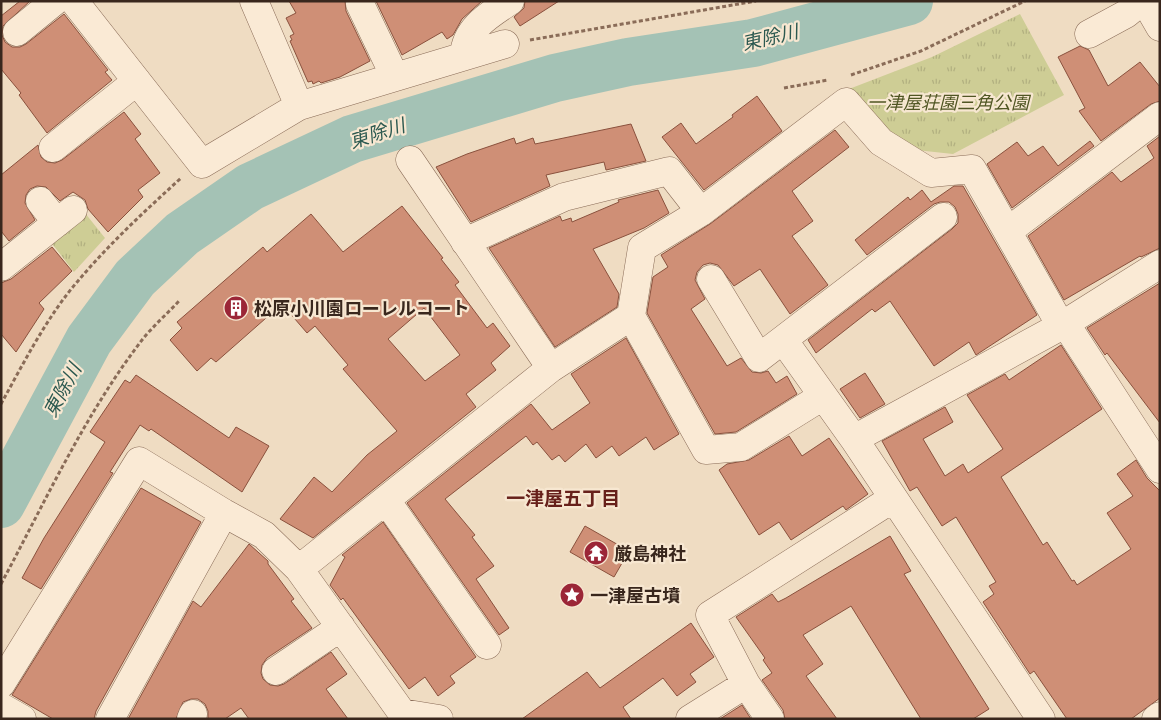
<svg xmlns="http://www.w3.org/2000/svg" width="1161" height="720" viewBox="0 0 1161 720" font-family="'Source Serif 4','Noto Sans JP',serif">
	<style>
		.grass { fill: url(#grass-tufts) }
		.lines { fill: none; stroke-linecap: round; stroke-linejoin: round }
		.river { stroke: #a4c2b5; stroke-width: 48 }
		.building { fill: #cf8f76; stroke: #8a513d; fill-rule: evenodd }
		.minor-casing { stroke: #8a6c58; stroke-width: 29 }
		.path { stroke: #8a6c58; stroke-width: 3; stroke-dasharray: 4 2.5; stroke-linecap: butt }
		.minor { stroke: #faead5; stroke-width: 28 }
		.labels { text-anchor: middle; dominant-baseline: central; stroke-width: 4.5; stroke-linejoin: round; paint-order: stroke }
		.park-label { font-size: 18px; font-style: italic; fill: #505623; stroke: #f7e7d1 }
		.poi-label { font-size: 18px; font-weight: bold; fill: #39271d; stroke: #f7e7d1; text-anchor: start }
		.water-label { font-size: 19px; font-style: italic; fill: #2c5950; stroke: #f7e7d1 }
		.neighbourhood-label { font-size: 19px; font-weight: bold; fill: #67211b; stroke: #f7e7d1 }
	</style>
	<defs>
		<pattern id="grass-tufts" width="24" height="20" patternUnits="userSpaceOnUse" patternTransform="scale(1.25)"><rect width="24" height="20" fill="#cecd95"/><path d="M3 7l-1-3M5 7V3M7 7l1-3M15 17l-1-3M17 17v-4M19 17l1-3" fill="none" stroke="#b2b080"/></pattern>
	</defs>
	<rect width="100%" height="100%" fill="#efdcc2"/>
	<!-- grass -->
	<path class="grass" d="M 1020,14 L 1064,95 L 953,154 L 916,150 L 885,132 L 849,89 L 932,57 Z
		M 85,213 L 105,238 L 74,272 L 50,241 Z"/>
	<g class="lines">
		<!-- river -->
		<path class="river" d="M 1,504 L 89,340 L 135,278 L 182,234 L 250,187 L 352,139 L 555,78 L 628,62 L 753,43 L 909,1"/>
	</g>
	<!-- building -->
	<path class="building" d="M 20,1 L 30,1 L 3,26 L 2,35 L 5,42 L 12,47 L 20,47 L 26,44 L 64,14 L 108,70 L 105,72 L 112,80 L 47,133 L 19,95 L 21,93 L 1,69 L 1,16 Z
		M 289,1 L 345,1 L 346,11 L 370,61 L 340,77 L 321,83 L 319,81 L 313,84 L 312,81 L 308,82 L 290,41 L 292,40 L 290,36 L 294,34 L 286,18 L 296,13 Z
		M 376,1 L 482,1 L 462,19 L 453,35 L 447,39 L 442,32 L 402,55 Z
		M 525,1 L 559,1 L 520,26 L 514,17 L 524,8 Z
		M 1080,46 L 1089,50 L 1108,86 L 1140,62 L 1160,87 L 1160,101 L 1151,104 L 1101,141 L 1079,111 L 1085,108 L 1058,57 Z
		M 757,96 L 782,131 L 704,190 L 662,137 L 681,123 L 696,144 L 733,117 L 732,115 Z
		M 124,112 L 141,134 L 135,139 L 160,173 L 138,190 L 143,197 L 108,232 L 88,209 L 85,200 L 73,192 L 60,201 L 46,187 L 37,186 L 30,189 L 26,195 L 25,203 L 35,220 L 9,241 L 1,231 L 1,175 L 38,145 L 41,157 L 47,162 L 55,163 L 62,160 Z
		M 631,124 L 646,161 L 606,170 L 604,162 L 546,175 L 550,186 L 471,222 L 436,167 L 467,154 L 514,138 L 516,144 L 533,138 L 535,144 Z
		M 835,130 L 849,147 L 792,191 L 813,221 L 792,236 L 828,285 L 790,314 L 760,269 L 734,286 L 718,265 L 710,263 L 703,265 L 697,272 L 695,280 L 705,299 L 691,309 L 727,366 L 741,358 L 752,372 L 761,373 L 768,371 L 776,383 L 787,376 L 797,394 L 736,432 L 715,434 L 647,313 L 653,277 L 668,267 L 661,255 L 710,224 Z
		M 1160,136 L 1160,248 L 1141,257 L 1140,256 L 1064,300 L 1028,236 L 1112,172 L 1121,182 L 1154,158 L 1147,146 Z
		M 1090,141 L 1094,146 L 1012,208 L 987,164 L 1017,142 L 1028,156 L 1043,146 L 1058,166 Z
		M 954,186 L 963,186 L 1037,315 L 976,355 L 969,342 L 934,366 L 890,301 L 875,312 L 872,309 L 816,353 L 808,340 L 952,229 L 958,223 L 958,214 L 955,207 L 949,202 L 940,202 L 934,204 L 867,255 L 855,240 L 908,197 L 910,200 L 922,190 L 931,202 Z
		M 658,190 L 669,213 L 644,228 L 593,249 L 619,294 L 617,307 L 555,347 L 489,248 L 560,216 L 562,221 L 571,218 L 572,222 L 619,202 L 618,200 Z
		M 402,206 L 443,258 L 441,259 L 459,282 L 455,285 L 487,328 L 493,323 L 510,346 L 491,363 L 496,370 L 466,394 L 476,407 L 313,538 L 280,519 L 314,477 L 332,492 L 367,455 L 397,431 L 343,369 L 348,365 L 315,326 L 307,333 L 282,304 L 216,362 L 211,358 L 197,371 L 170,340 L 182,328 L 177,322 L 263,247 L 267,252 L 311,214 L 343,252 ZM 424,308 L 460,355 L 425,381 L 388,339 Z
		M 52,247 L 72,271 L 39,303 L 44,309 L 16,352 L 1,334 L 1,283 L 11,279 Z
		M 1160,283 L 1160,423 L 1107,353 L 1105,355 L 1087,328 Z
		M 626,338 L 679,434 L 654,450 L 646,437 L 619,456 L 612,446 L 596,458 L 586,444 L 565,462 L 559,455 L 552,460 L 537,442 L 533,445 L 526,436 L 445,499 L 475,535 L 472,537 L 494,566 L 476,579 L 509,628 L 499,635 L 407,503 L 531,404 L 552,430 L 590,403 L 571,374 Z
		M 1061,345 L 1102,409 L 1001,477 L 1043,545 L 1047,542 L 1072,581 L 1074,580 L 1077,585 L 1131,549 L 1107,513 L 1133,496 L 1117,474 L 1136,460 L 1147,478 L 1160,491 L 1160,698 L 1131,719 L 1067,719 L 1034,671 L 1030,674 L 983,602 L 994,594 L 989,586 L 996,582 L 956,517 L 942,526 L 917,487 L 910,491 L 882,441 L 945,407 L 953,422 L 923,439 L 945,476 L 963,464 L 968,473 L 1003,449 L 967,395 L 1005,374 L 1009,380 Z
		M 865,373 L 885,404 L 860,418 L 840,389 Z
		M 136,375 L 229,438 L 236,427 L 269,446 L 242,492 L 151,429 L 149,431 L 140,425 L 110,472 L 113,473 L 41,589 L 22,578 L 44,538 L 105,442 L 90,432 L 125,380 L 130,383 Z
		M 789,436 L 802,456 L 829,438 L 868,494 L 846,510 L 843,506 L 791,540 L 779,522 L 759,535 L 719,470 L 727,464 L 749,460 Z
		M 141,488 L 201,522 L 96,711 L 94,719 L 53,719 L 12,695 Z
		M 383,522 L 476,657 L 450,676 L 455,683 L 438,696 L 425,677 L 409,689 L 343,598 L 341,600 L 330,585 L 345,557 L 342,555 Z
		M 585,526 L 629,551 L 614,577 L 570,552 Z
		M 890,536 L 911,571 L 904,574 L 989,709 L 973,719 L 921,719 L 851,606 L 803,635 L 823,664 L 806,676 L 837,719 L 785,719 L 783,710 L 762,680 L 772,673 L 763,660 L 765,658 L 736,617 L 772,594 L 778,602 L 786,598 Z
		M 249,544 L 268,561 L 268,564 L 294,599 L 291,601 L 312,628 L 267,658 L 262,665 L 261,673 L 263,679 L 270,685 L 278,686 L 284,684 L 331,652 L 347,674 L 326,689 L 348,719 L 249,719 L 241,708 L 225,719 L 208,719 L 208,711 L 205,704 L 198,699 L 191,699 L 183,702 L 176,719 L 128,719 L 193,601 L 201,607 Z
		M 691,623 L 714,657 L 690,674 L 696,682 L 677,696 L 663,678 L 623,707 L 631,719 L 522,719 L 587,672 L 600,688 Z
		M 742,705 L 751,719 L 720,719 Z"/>
	<g class="lines">
		<defs>
			<path id="minor" d="M 74,1 L 202,164 L 299,106 L 505,44
				M 254,1 L 299,106
				M 1145,1 L 1160,27
				M 360,4 L 395,77
				M 17,32 L 55,1
				M 1089,34 L 1126,14 L 1142,1
				M 464,55 C 466,28 489,15 510,1
				M 53,148 L 137,81
				M 410,160 L 551,368
				M 40,201 L 57,223
				M 1008,231 L 1160,116
				M 465,242 L 564,197 L 669,171 L 701,212
				M 1,267 L 73,210
				M 711,279 L 759,358 L 943,217
				M 1065,323 L 1160,469
				M 784,341 L 854,439 L 1041,719
				M 823,396 L 741,447 L 706,450 L 631,316 L 642,248 L 701,212 L 846,102 L 881,142 L 931,173 L 972,169 L 1061,326
				M 854,439 L 1061,326 L 1160,264
				M 386,500 L 487,645
				M 299,569 L 551,368 L 631,316
				M 276,671 L 341,627
				M 1,684 L 139,461 L 224,513 L 264,535 L 299,569 L 402,713 L 439,719
				M 1,707 L 22,719
				M 110,719 L 224,513
				M 191,719 L 193,714
				M 690,719 L 746,684
				M 770,719 L 746,684 L 710,615 L 892,499
				M 1156,719 L 1160,716"/>
		</defs>
		<!-- minor casing -->
		<use href="#minor" class="minor-casing"/>
		<!-- path -->
		<path class="path" d="M 530,40 L 756,1
			M 851,75 L 921,51 L 1025,1
			M 784,88 L 828,80
			M 1,404 C 23,364 48,315 78,281 C 109,244 145,211 181,178
			M 1,584 C 45,502 85,414 142,340 C 153,326 167,314 179,301"/>
		<!-- minor -->
		<use href="#minor" class="minor"/>
	</g>
	<!-- icons -->
	<defs>
		<symbol id="building-disc" viewBox="-11 -11 22 22"><circle r="9.5" fill="#9b2637" stroke="#f7e7d1"/><path d="M-4-6H4V6H1V3H-1V6H-4ZM-2.5-4.3h1.7v1.8h-1.7ZM.8-4.3h1.7v1.8H.8ZM-2.5-1h1.7V.8h-1.7ZM.8-1h1.7V.8H.8Z" fill="#fff"/></symbol>
		<symbol id="temple-disc" viewBox="-11 -11 22 22"><circle r="9.5" fill="#9b2637" stroke="#f7e7d1"/><path d="M0-6L5-2H3V0L6.5 2.5H4V6H1.5V3h-3V6H-4V2.5H-6.5L-3 0V-2H-5Z" fill="#fff"/></symbol>
		<symbol id="sight-disc" viewBox="-11 -11 22 22"><circle r="9.5" fill="#9b2637" stroke="#f7e7d1"/><path d="M0-6L1.8-2.2L6-1.7L2.9 1.2L3.7 5.4L0 3.3L-3.7 5.4L-2.9 1.2L-6-1.7L-1.8-2.2Z" fill="#fff"/></symbol>
	</defs>
	<g fill-rule="evenodd">
		<use href="#building-disc" x="222" y="294" width="28" height="28"/>
		<use href="#temple-disc" x="582" y="539" width="28" height="28"/>
		<use href="#sight-disc" x="558" y="581" width="28" height="28"/>
	</g>
	<g class="labels">
		<!-- park labels -->
		<g class="park-label">
			<text x="948" y="102">一津屋荘園三角公園</text>
		</g>
		<!-- poi labels -->
		<g class="poi-label">
			<text x="254" y="308">松原小川園ローレルコート</text>
			<text x="614" y="553">厳島神社</text>
			<text x="590" y="595">一津屋古墳</text>
		</g>
		<!-- water labels -->
		<g class="water-label">
			<text transform="translate(770 37) rotate(-13)">東除川</text>
			<text transform="translate(377 133) rotate(-18)">東除川</text>
			<text transform="translate(62 390) rotate(-62)">東除川</text>
		</g>
		<!-- neighbourhood labels -->
		<g class="neighbourhood-label">
			<text x="563" y="498">一津屋五丁目</text>
		</g>
	</g>
	<!-- border -->
	<rect width="1161" height="720" fill="none" stroke="#39271d" stroke-width="5"/>
</svg>
